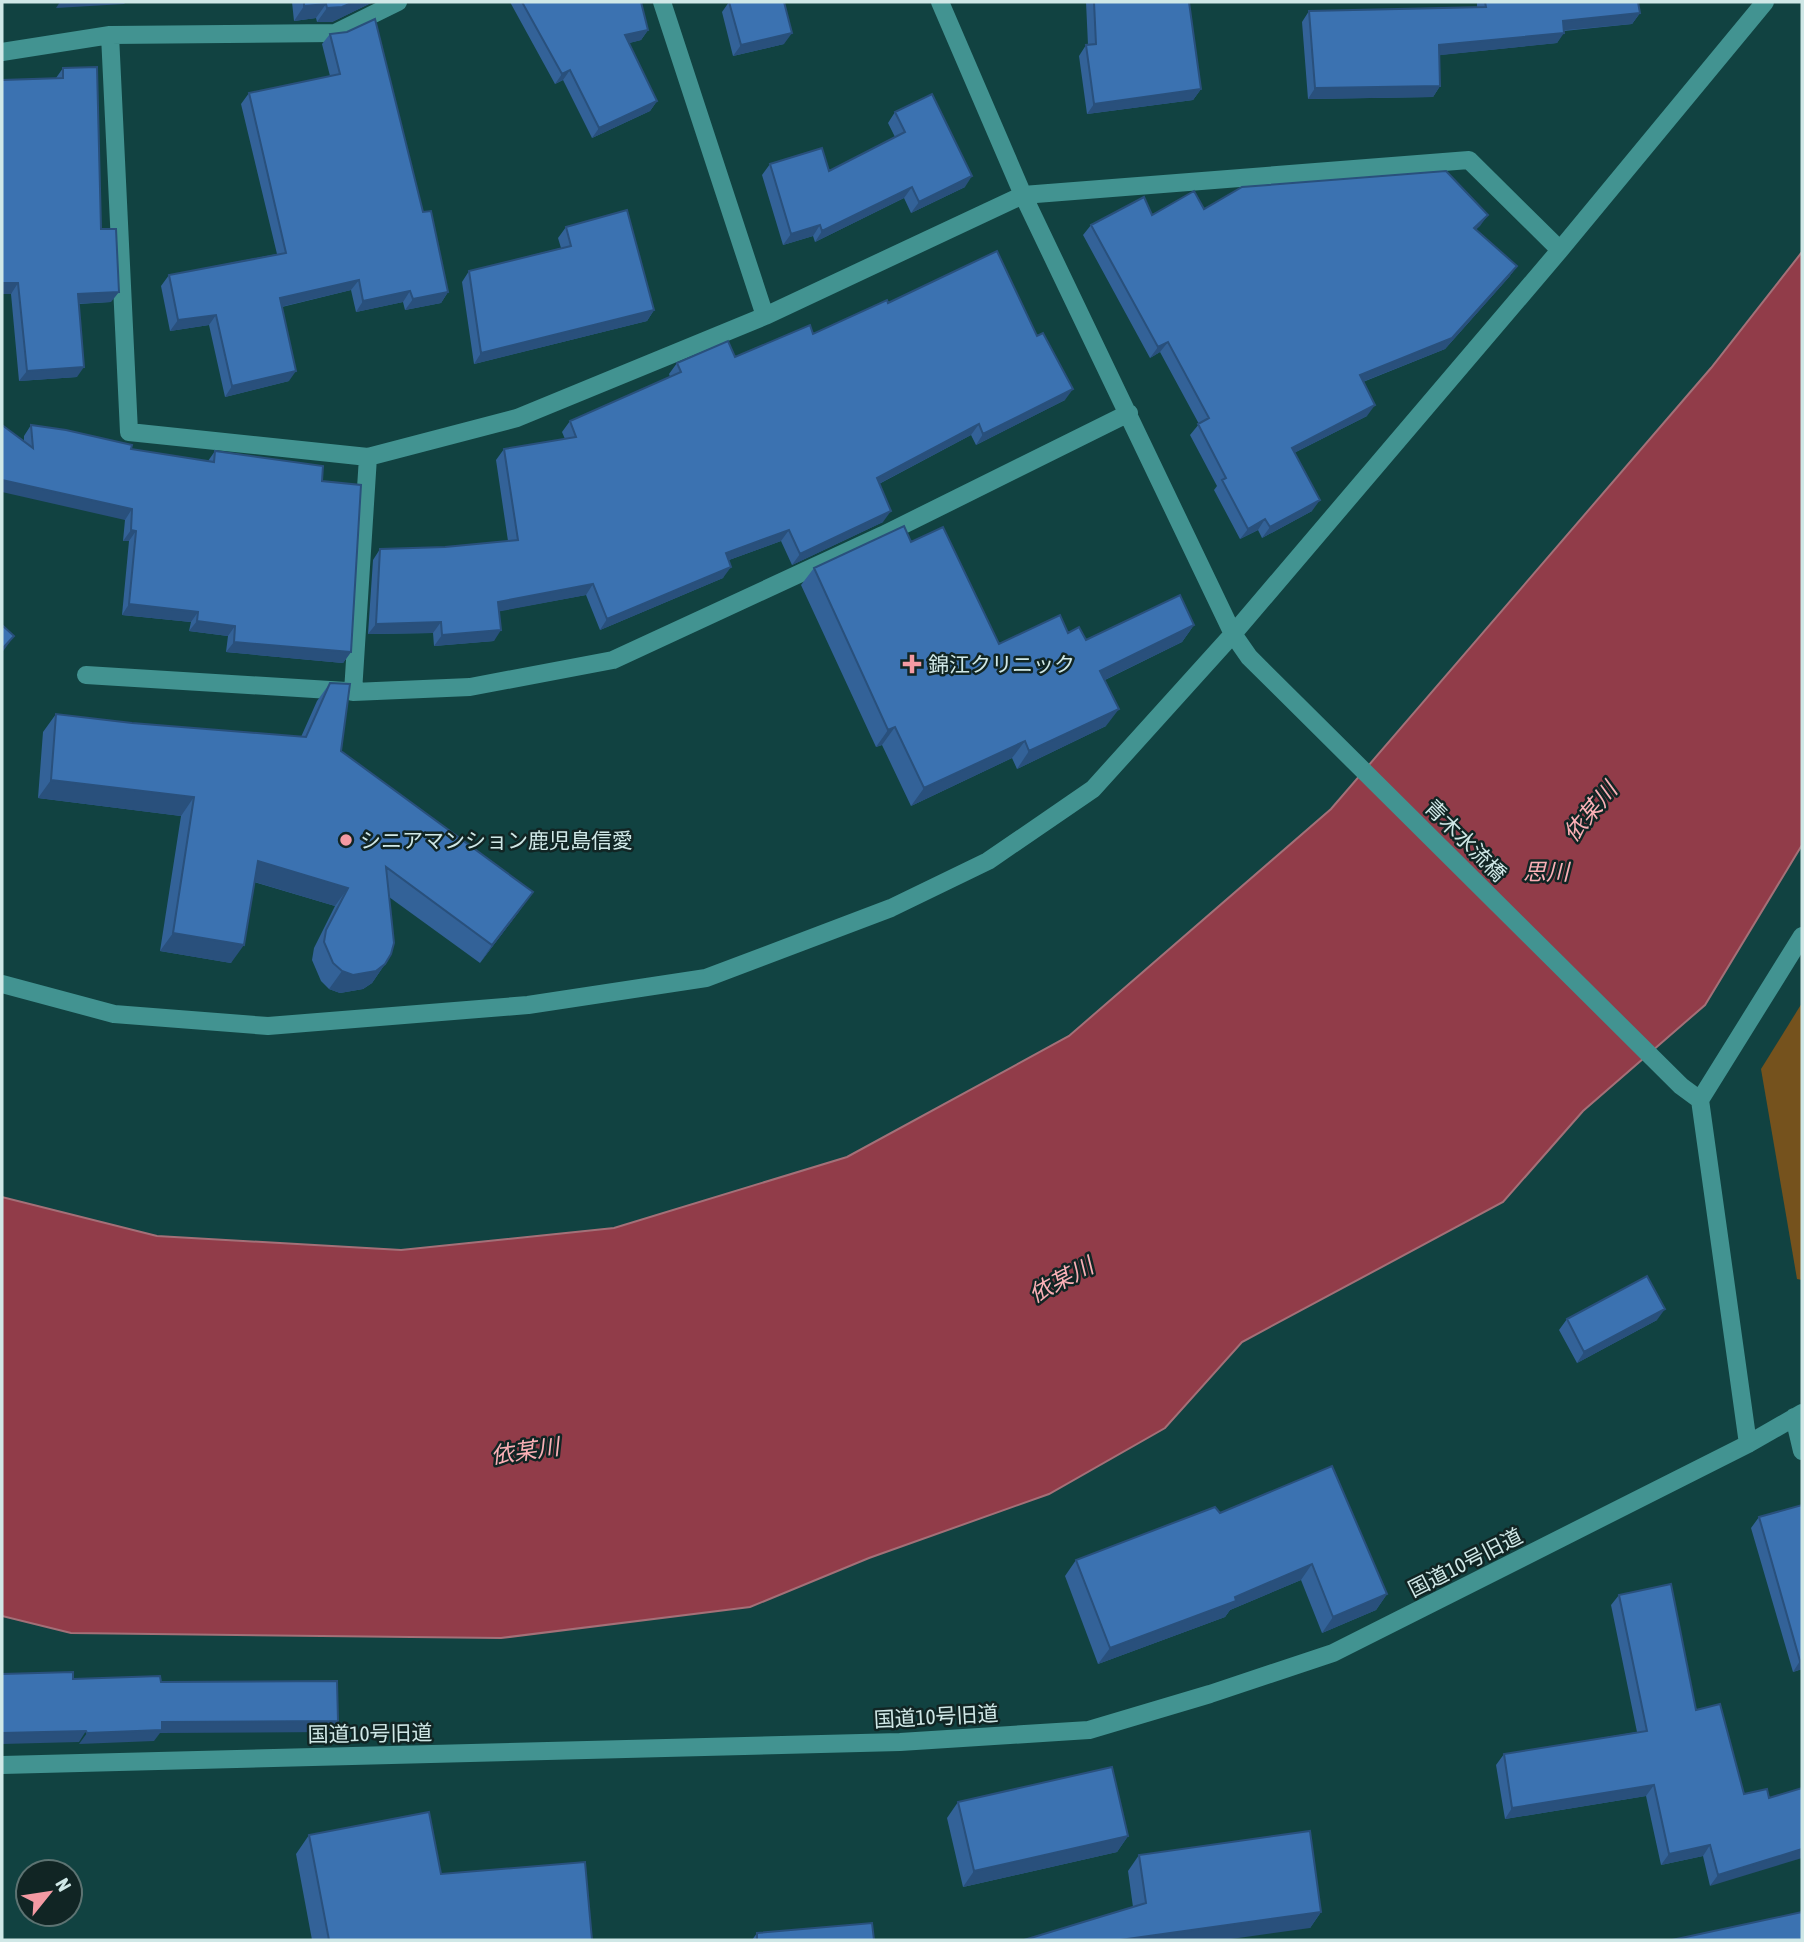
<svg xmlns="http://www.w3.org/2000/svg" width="1804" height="1942" viewBox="0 0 1804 1942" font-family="'Asap Condensed','Noto Sans JP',sans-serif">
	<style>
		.green { fill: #75521d }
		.water { fill: #913c49; stroke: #a47078; stroke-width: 2 }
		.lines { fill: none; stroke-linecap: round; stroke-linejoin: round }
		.minor { stroke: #429391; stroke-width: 18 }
		.wall { fill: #336298 }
		.shaded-wall { fill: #29507c }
		.building { fill: #3b72b1; stroke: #29507c; stroke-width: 2 }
		.poi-dot { fill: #f49aa3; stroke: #112524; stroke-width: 2.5 }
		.labels { text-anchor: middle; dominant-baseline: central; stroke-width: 5; stroke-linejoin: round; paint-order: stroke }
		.poi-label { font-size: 21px; fill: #d0e8e7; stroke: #112524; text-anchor: start }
		.street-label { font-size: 21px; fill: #d0e8e7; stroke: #112524 }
		.water-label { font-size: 23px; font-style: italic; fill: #fab0b6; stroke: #112524 }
	</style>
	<rect width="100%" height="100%" fill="#114241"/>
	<!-- green -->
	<path class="green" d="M 1802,1003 L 1802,1280 L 1797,1279 L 1761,1069 Z"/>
	<!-- water -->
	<path class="water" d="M 1802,252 L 1802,845 L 1705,1005 L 1583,1111 L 1503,1202 L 1242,1342 L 1165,1428 L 1049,1494 L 869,1558 L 750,1607 L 501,1638 L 71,1633 L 2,1616 L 2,1197 L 157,1236 L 401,1250 L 614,1228 L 847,1157 L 1069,1036 L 1331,809 L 1711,368 Z"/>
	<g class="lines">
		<!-- minor -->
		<path class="minor" d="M 662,2 L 765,316
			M 940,2 L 1023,195 L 1233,634 L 1249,657 L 1681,1086 L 1700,1100 L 1748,1444
			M 110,35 L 129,432 L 368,457
			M 2,52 L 110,35 L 335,33 L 398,2
			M 1129,413 L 883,535 L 613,660 L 470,687 L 353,692 L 368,457 L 517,418 L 765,316 L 1023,195 L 1469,160 L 1560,250
			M 86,675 L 346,691
			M 2,984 L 114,1014 L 268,1026 L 528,1005 L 706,978 L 891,908 L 988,861 L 1093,789 L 1233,634 L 1560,250 L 1765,2
			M 1700,1100 L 1802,936
			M 1794,1417 L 1802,1451
			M 2,1765 L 900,1742 L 1089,1730 L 1210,1694 L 1333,1653 L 1748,1444 L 1802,1413"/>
	</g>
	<!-- wall -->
	<path class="wall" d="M 292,2 L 373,2 L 332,22 L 317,22 L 316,18 L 294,21 Z
		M 510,2 L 641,2 L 648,30 L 641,40 L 629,43 L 657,101 L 650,111 L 592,138 L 563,80 L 555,84 Z
		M 729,2 L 784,44 L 733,56 L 722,12 Z
		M 1086,2 L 1189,2 L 1201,89 L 1193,100 L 1087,114 L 1079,56 L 1086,45 L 1088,45 Z
		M 1477,2 L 1638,2 L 1640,13 L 1632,24 L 1564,31 L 1557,43 L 1439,55 L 1440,86 L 1433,97 L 1308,99 L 1302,22 L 1309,11 L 1477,7 Z
		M 330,34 L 423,212 L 448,292 L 441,303 L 405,310 L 403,302 L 356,312 L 351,290 L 282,307 L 289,381 L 225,397 L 209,325 L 170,331 L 161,286 L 169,275 L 277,254 L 241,104 L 249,93 L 330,76 L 322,44 Z
		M 63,68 L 101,229 L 111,302 L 79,304 L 77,377 L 19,381 L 11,294 L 56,78 Z
		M 895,112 L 965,187 L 911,213 L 904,198 L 815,242 L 813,236 L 783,245 L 762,175 L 770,164 L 829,171 L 895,137 L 888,123 Z
		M 1204,209 L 1488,215 L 1476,229 L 1517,266 L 1509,277 L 1445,349 L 1363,382 L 1367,416 L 1294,453 L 1312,511 L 1262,538 L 1258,530 L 1240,539 L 1214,490 L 1217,486 L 1190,435 L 1199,424 L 1160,352 L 1150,358 L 1083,235 L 1091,225 Z
		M 566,227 L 654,310 L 647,321 L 474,364 L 462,282 L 469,271 L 561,248 L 558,238 Z
		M 888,303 L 1065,400 L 976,445 L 971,435 L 879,484 L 883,522 L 792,565 L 781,541 L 729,560 L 723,578 L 600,630 L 586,595 L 499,611 L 494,641 L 434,646 L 433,633 L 368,634 L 373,560 L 380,549 L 445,547 L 508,541 L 496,460 L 504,449 L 565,439 L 562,432 L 570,421 L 670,377 L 669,374 L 677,363 L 735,357 L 813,334 Z
		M 31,425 L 131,449 L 208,461 L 215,451 L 322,481 L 351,652 L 343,663 L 226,652 L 228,636 L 189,631 L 191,622 L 122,615 L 129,541 L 123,541 L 125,520 L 24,442 L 24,436 Z
		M 911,542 L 999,644 L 1068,633 L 1086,640 L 1194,625 L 1182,642 L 1105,680 L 1106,726 L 1017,769 L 1012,758 L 911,806 L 882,745 L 876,747 L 801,585 L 814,568 Z
		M 330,683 L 341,751 L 520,910 L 480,963 L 389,897 L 385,964 L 372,983 L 363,989 L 340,993 L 329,989 L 321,981 L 312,960 L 314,948 L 335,906 L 254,882 L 231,963 L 160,951 L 181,816 L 38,798 L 43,732 L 56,714 L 132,723 L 301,737 L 317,701 Z
		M 1567,1319 L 1657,1320 L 1577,1363 L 1559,1330 Z
		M 1802,1505 L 1802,1669 L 1793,1672 L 1751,1528 L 1759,1517 Z
		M 1220,1513 L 1387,1594 L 1376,1610 L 1322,1633 L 1301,1580 L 1230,1610 L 1225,1617 L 1098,1664 L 1065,1576 L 1076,1560 Z
		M 1619,1595 L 1696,1710 L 1744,1794 L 1769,1798 L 1802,1788 L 1710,1886 L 1703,1856 L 1661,1865 L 1646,1796 L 1505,1819 L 1496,1765 L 1504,1754 L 1637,1732 L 1611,1605 Z
		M 958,1802 L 1128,1836 L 1117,1852 L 963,1887 L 947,1818 Z
		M 309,1835 L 441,1874 L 592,1940 L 312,1940 L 296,1854 Z
		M 1139,1855 L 1321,1912 L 1310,1928 L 1133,1907 L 1128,1871 Z
		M 757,1933 L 874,1940 L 752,1940 Z"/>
	<!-- shaded-wall -->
	<path class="shaded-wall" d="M 60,2 L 126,2 L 124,4 L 56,8 Z
		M 354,2 L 373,2 L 332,22 L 317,22 L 327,8 Z
		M 326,4 L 316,18 L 294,21 L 304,6 Z
		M 1640,13 L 1632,24 L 1556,31 L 1563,21 Z
		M 648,30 L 641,40 L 618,46 L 625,35 Z
		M 792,33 L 784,44 L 733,56 L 741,45 Z
		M 1564,33 L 1557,43 L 1432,56 L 1439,45 Z
		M 570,70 L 563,80 L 555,84 L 562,74 Z
		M 1440,86 L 1433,97 L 1308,99 L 1315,88 Z
		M 1201,89 L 1193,100 L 1087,114 L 1094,104 Z
		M 657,101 L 650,111 L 592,138 L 599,128 Z
		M 972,176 L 965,187 L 911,213 L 919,202 Z
		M 912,187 L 904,198 L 815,242 L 822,231 Z
		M 1488,215 L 1480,226 L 1467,238 L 1474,228 Z
		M 820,225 L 813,236 L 783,245 L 791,234 Z
		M 1517,266 L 1509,277 L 1445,349 L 1352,386 L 1360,375 Z
		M 359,280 L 351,290 L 272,309 L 280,298 Z
		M 2,283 L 18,283 L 11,294 L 2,294 Z
		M 410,291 L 403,302 L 356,312 L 363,301 Z
		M 119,292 L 111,302 L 70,304 L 78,294 Z
		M 448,292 L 441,303 L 405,310 L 413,299 Z
		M 654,310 L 647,321 L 474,364 L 481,353 Z
		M 216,315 L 209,325 L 170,331 L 178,320 Z
		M 1168,342 L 1160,352 L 1150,358 L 1158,347 Z
		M 84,367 L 77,377 L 19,381 L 27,371 Z
		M 296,371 L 289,381 L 225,397 L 232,386 Z
		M 1073,389 L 1065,400 L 976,445 L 983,434 Z
		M 1375,405 L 1367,416 L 1284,458 L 1292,448 Z
		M 979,424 L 971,435 L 869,489 L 877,478 Z
		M 2,480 L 132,509 L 125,520 L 2,492 Z
		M 1320,500 L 1312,511 L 1262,538 L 1270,527 Z
		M 891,511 L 883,522 L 792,565 L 800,554 Z
		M 1265,519 L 1258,530 L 1240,539 L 1248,529 Z
		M 131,530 L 136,531 L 129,541 L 123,541 Z
		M 789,530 L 781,541 L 718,564 L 726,553 Z
		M 731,567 L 723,578 L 600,630 L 607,619 Z
		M 593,584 L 586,595 L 491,613 L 498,602 Z
		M 129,604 L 198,612 L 191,622 L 122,615 Z
		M 197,621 L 235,626 L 228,636 L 189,631 Z
		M 441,622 L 433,633 L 368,634 L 376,624 Z
		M 1194,625 L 1182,642 L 1088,688 L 1100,671 Z
		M 501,630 L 494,641 L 434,646 L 442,635 Z
		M 14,636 L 4,650 L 2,652 L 2,649 Z
		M 234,642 L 351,652 L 343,663 L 226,652 Z
		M 1119,709 L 1106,726 L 1017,769 L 1029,751 Z
		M 895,727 L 882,745 L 876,747 L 888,730 Z
		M 1025,741 L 1012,758 L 911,806 L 924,788 Z
		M 51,780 L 194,797 L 181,816 L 38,798 Z
		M 258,861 L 348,888 L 335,906 L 245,879 Z
		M 533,892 L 520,910 L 480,963 L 492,945 Z
		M 173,933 L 244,945 L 231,963 L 160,951 Z
		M 385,964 L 372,983 L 363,989 L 340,993 L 329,989 L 342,971 Z
		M 1665,1309 L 1657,1320 L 1577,1363 L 1584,1352 Z
		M 1312,1564 L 1301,1580 L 1230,1610 L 1225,1617 L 1098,1664 L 1110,1648 Z
		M 1387,1594 L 1376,1610 L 1322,1633 L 1333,1617 Z
		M 1802,1660 L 1802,1669 L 1793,1672 L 1800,1661 Z
		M 338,1721 L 331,1732 L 160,1733 L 154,1741 L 79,1744 L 87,1733 L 162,1722 Z
		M 86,1731 L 79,1742 L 2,1744 L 2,1733 Z
		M 1654,1785 L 1646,1796 L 1505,1819 L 1512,1808 Z
		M 1128,1836 L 1117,1852 L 963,1887 L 974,1871 Z
		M 1710,1845 L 1703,1856 L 1661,1865 L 1669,1854 Z
		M 1802,1849 L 1802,1858 L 1710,1886 L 1718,1875 Z
		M 1321,1912 L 1310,1928 L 1224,1940 L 1120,1940 Z"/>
	<!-- building -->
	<path class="building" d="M 304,2 L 354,2 L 342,7 L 327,8 L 326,4 L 304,6 Z
		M 522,2 L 641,2 L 648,30 L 625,35 L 657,101 L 599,128 L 570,70 L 562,74 Z
		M 729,2 L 784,2 L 792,33 L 741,45 Z
		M 1094,2 L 1189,2 L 1201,89 L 1094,104 L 1086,45 L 1096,44 Z
		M 1485,2 L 1638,2 L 1640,13 L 1563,21 L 1564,33 L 1439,45 L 1440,86 L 1315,88 L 1309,11 L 1486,7 Z
		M 375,19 L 423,212 L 431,211 L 448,292 L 413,299 L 410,291 L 363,301 L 359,280 L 280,298 L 296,371 L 232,386 L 216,315 L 178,320 L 169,275 L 286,253 L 249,93 L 340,74 L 330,34 L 347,32 Z
		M 97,67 L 101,229 L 116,229 L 119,292 L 78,294 L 84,367 L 27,371 L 18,283 L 2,283 L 2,80 L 63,78 L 63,68 Z
		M 932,94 L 972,176 L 919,202 L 912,187 L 822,231 L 820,225 L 791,234 L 770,164 L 822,148 L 829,171 L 905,132 L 895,112 Z
		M 1446,171 L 1488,215 L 1474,228 L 1517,266 L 1452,338 L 1360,375 L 1375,405 L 1292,448 L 1320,500 L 1270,527 L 1265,519 L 1248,529 L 1222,480 L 1226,478 L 1198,424 L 1209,418 L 1168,342 L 1158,347 L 1091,225 L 1144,197 L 1152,215 L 1194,191 L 1204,209 L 1242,187 Z
		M 627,210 L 654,310 L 481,353 L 469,271 L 571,246 L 566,227 Z
		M 997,251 L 1037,336 L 1043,333 L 1073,389 L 983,434 L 979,424 L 877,478 L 891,511 L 800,554 L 789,530 L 726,553 L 731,567 L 607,619 L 593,584 L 498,602 L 501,630 L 442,635 L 441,622 L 376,624 L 380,549 L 445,547 L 518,540 L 504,449 L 576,437 L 570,421 L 681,372 L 677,363 L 728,341 L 735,357 L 810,325 L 813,334 L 887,300 L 888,303 Z
		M 2,425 L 33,448 L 31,425 L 66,430 L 132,445 L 131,449 L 214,462 L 215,451 L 323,466 L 322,481 L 361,485 L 351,652 L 234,642 L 235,626 L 197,621 L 198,612 L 129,604 L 136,531 L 131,530 L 132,509 L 2,480 Z
		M 904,526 L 911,542 L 943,527 L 999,644 L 1060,615 L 1068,633 L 1079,627 L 1086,640 L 1180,595 L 1194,625 L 1100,671 L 1119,709 L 1029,751 L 1025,741 L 924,788 L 895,727 L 888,730 L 814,568 Z
		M 2,625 L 14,636 L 2,649 Z
		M 330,683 L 350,684 L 341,751 L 533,892 L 492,945 L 386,867 L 394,943 L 391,954 L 385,964 L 376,971 L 353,975 L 342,971 L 333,963 L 324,942 L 326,930 L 348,888 L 258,861 L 244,945 L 173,933 L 194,797 L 51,780 L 56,714 L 132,723 L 306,737 Z
		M 1647,1276 L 1665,1309 L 1584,1352 L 1567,1319 Z
		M 1332,1466 L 1387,1594 L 1333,1617 L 1312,1564 L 1235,1597 L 1236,1601 L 1110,1648 L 1076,1560 L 1215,1507 L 1220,1513 Z
		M 1802,1505 L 1802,1660 L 1800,1661 L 1759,1517 Z
		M 1671,1584 L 1696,1710 L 1720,1704 L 1744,1794 L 1767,1789 L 1769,1798 L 1802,1788 L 1802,1849 L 1718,1875 L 1710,1845 L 1669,1854 L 1654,1785 L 1512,1808 L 1504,1754 L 1647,1731 L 1619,1595 Z
		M 73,1672 L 73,1679 L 160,1676 L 161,1682 L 337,1681 L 338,1721 L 162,1722 L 162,1730 L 87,1733 L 86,1731 L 2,1733 L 2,1674 Z
		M 1112,1767 L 1128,1836 L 974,1871 L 958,1802 Z
		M 429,1812 L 441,1874 L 585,1862 L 592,1940 L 329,1940 L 309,1835 Z
		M 1310,1831 L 1321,1912 L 1120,1940 L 1024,1940 L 1146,1903 L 1139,1855 Z
		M 1802,1912 L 1802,1940 L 1672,1940 Z
		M 872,1923 L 874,1940 L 757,1940 L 757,1933 Z"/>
	<!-- markers -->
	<g class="poi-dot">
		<path d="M908.5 653.5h7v7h7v7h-7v7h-7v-7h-7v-7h7z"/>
		<circle cx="346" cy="840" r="7"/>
	</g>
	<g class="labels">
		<!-- poi labels -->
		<g class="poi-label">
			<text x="928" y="664">錦江クリニック</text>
			<text x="360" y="840">シニアマンション鹿児島信愛</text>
		</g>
		<!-- street labels -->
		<g class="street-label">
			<text transform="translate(1466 840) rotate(45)">青木水流橋</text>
			<text transform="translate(1465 1562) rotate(-27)">国道10号旧道</text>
			<text transform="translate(936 1716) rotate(-3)">国道10号旧道</text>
			<text transform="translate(370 1733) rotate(-1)">国道10号旧道</text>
		</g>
		<!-- water labels -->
		<g class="water-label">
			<text transform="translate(1590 812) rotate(-50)">依某川</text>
			<text x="1546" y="872">思川</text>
			<text transform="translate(1061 1280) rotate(-28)">依某川</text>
			<text transform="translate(525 1451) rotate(-8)">依某川</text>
		</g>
	</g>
	<!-- border -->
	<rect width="1804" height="1942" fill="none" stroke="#d0e8e7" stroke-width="7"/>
	<!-- north arrow -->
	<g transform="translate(49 1893) rotate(60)"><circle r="33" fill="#112524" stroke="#5d7372" stroke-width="2"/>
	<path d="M0-5L12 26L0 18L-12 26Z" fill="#f49aa3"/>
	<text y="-10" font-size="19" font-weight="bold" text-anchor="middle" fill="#d0e8e7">N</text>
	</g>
</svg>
